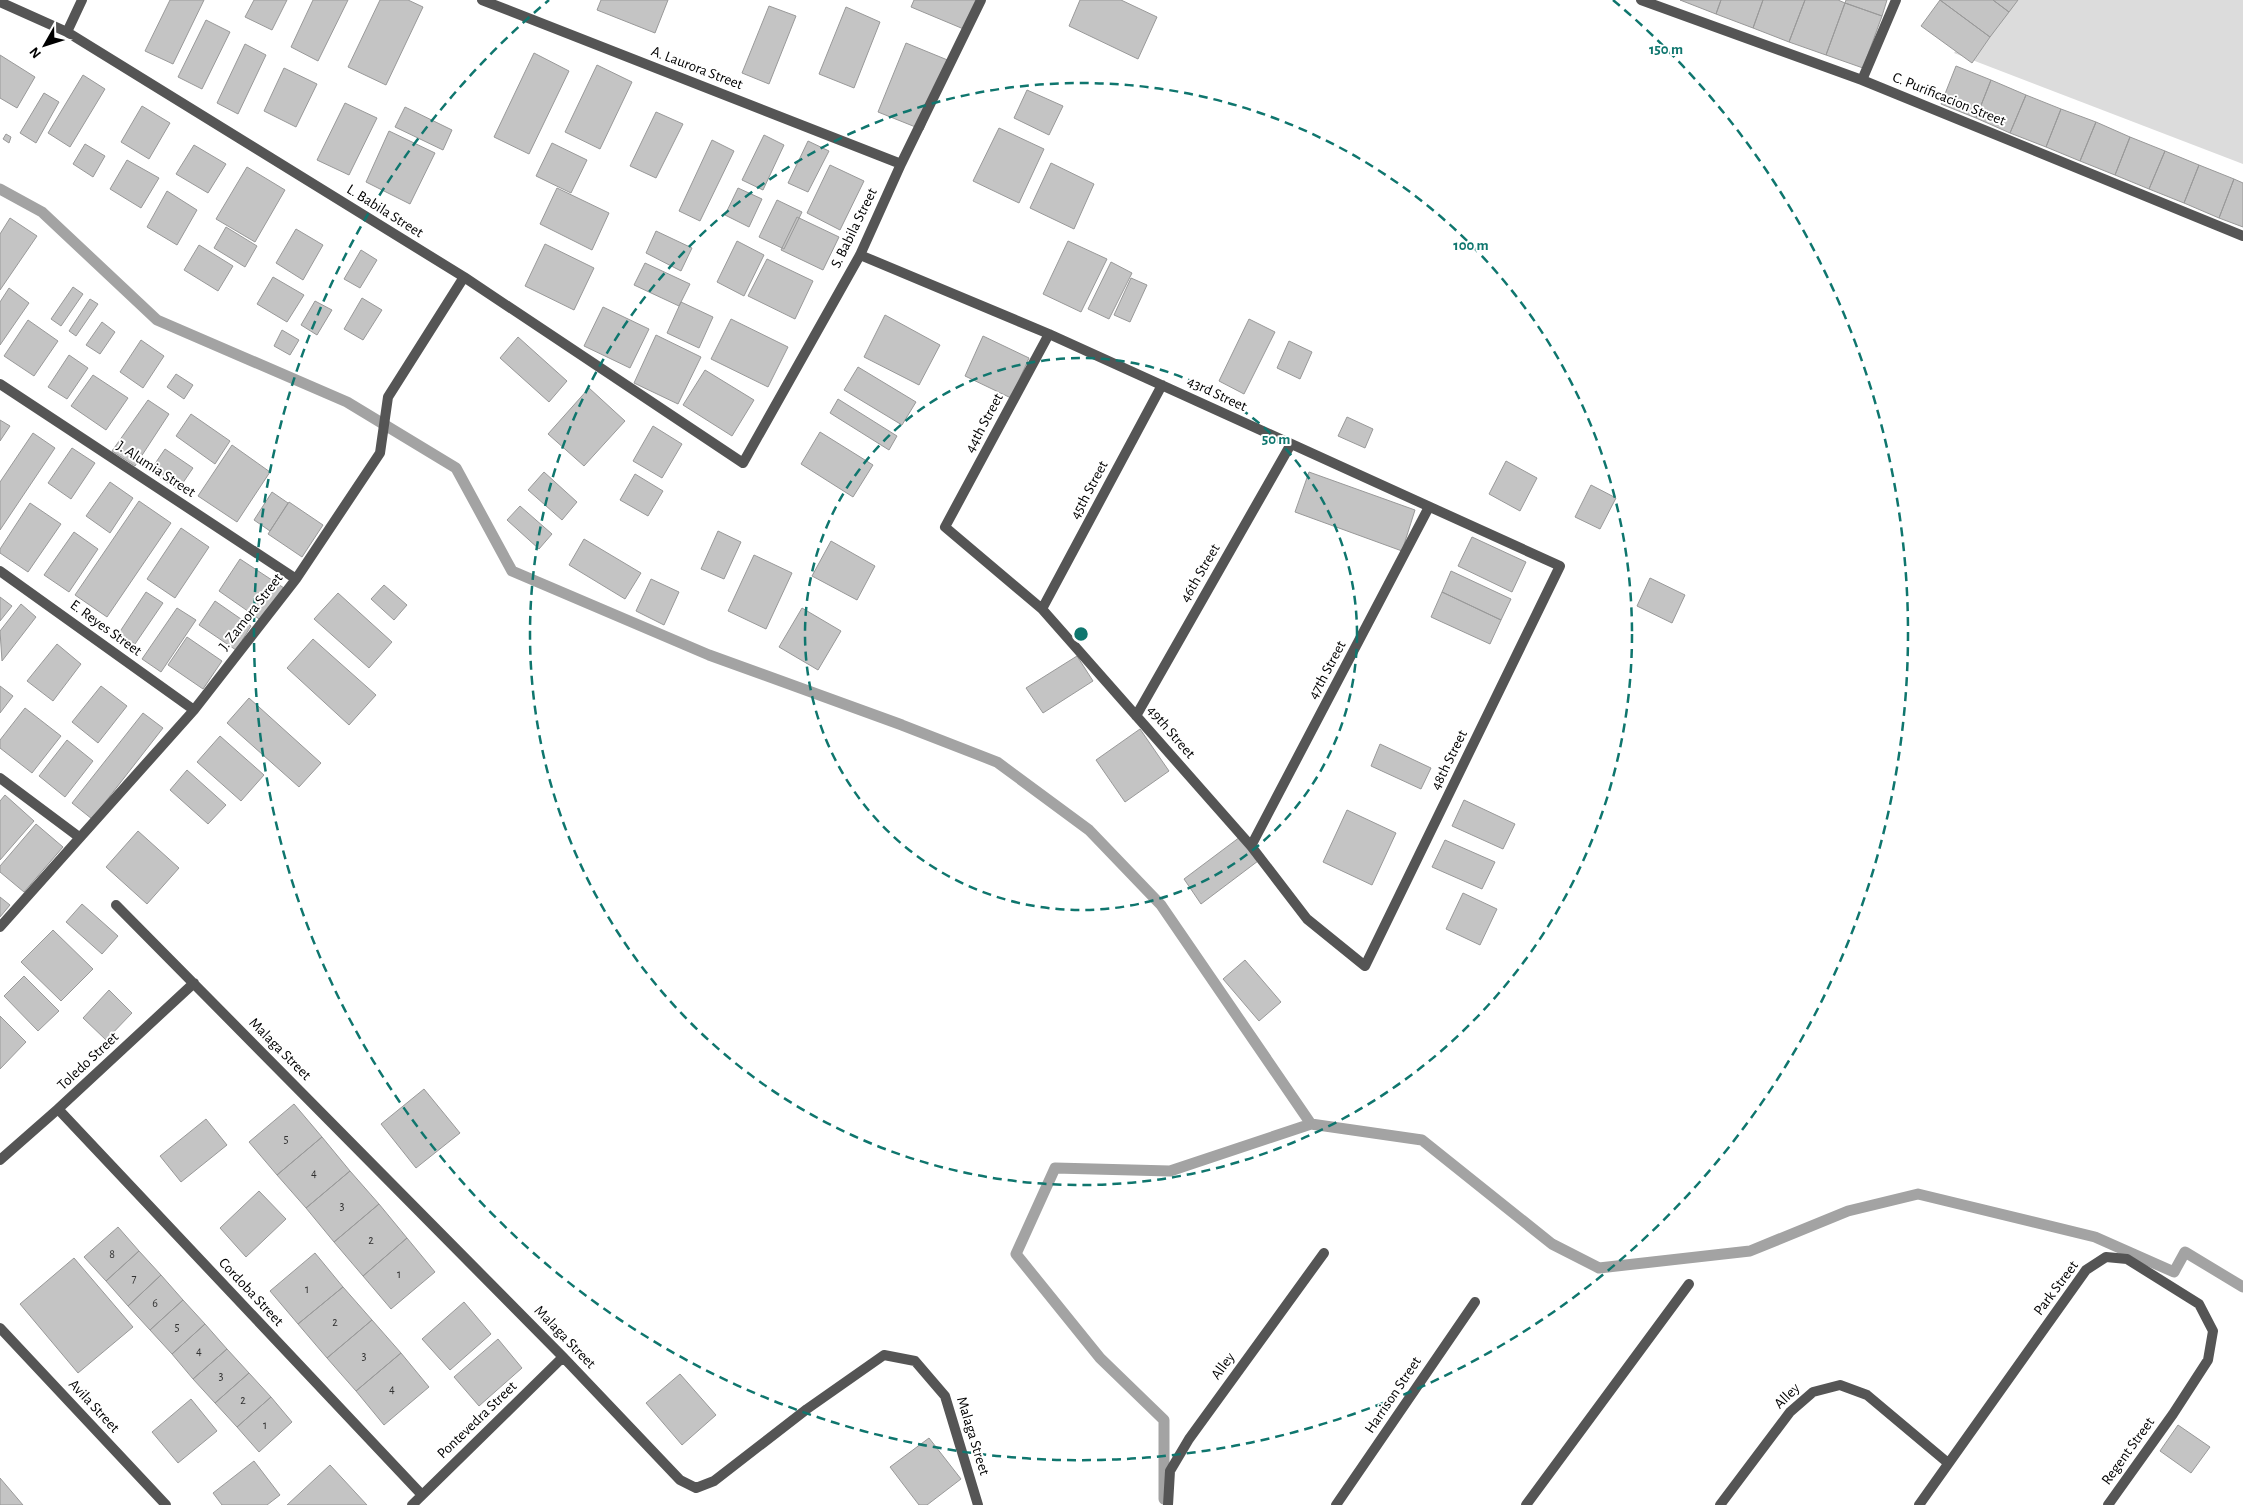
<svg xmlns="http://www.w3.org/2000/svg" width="2243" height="1505" viewBox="0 0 2243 1505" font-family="'Alegreya Sans',sans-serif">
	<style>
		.green { fill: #dcdcdc }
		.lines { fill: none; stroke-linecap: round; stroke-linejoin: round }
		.stream { stroke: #a3a3a3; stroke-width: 11 }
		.building { fill: #c4c4c4; stroke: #999 }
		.minor { stroke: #555; stroke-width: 10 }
		.ring { fill: none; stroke: #0f766e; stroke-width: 2.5; stroke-dasharray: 9 6 }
		.labels { text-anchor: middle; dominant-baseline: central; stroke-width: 4; stroke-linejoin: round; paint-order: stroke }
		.number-label { font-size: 12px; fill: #313131 }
		.street-label { font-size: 15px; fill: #000; stroke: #fff }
		.centre { fill: #0f766e; stroke: #fff; stroke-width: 2.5 }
		.ring-label { font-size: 15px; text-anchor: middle; font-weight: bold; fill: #0f766e; stroke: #fff; stroke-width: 4; stroke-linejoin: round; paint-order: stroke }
	</style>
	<rect width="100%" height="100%" fill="#fff"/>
	<!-- green -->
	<path class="green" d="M 1997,0 L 2243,0 L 2243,164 L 1954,53 Z"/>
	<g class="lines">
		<!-- stream -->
		<path class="stream" d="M 0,189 L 42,212 L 157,320 L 347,402 L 456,468 L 512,571 L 709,655 L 902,725 L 997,762 L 1089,830 L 1161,905 L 1311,1124
			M 1164,1499 L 1164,1420 L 1100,1358 L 1016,1254 L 1055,1168 L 1170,1171 L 1311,1124 L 1422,1140 L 1552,1244 L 1599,1268 L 1750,1251 L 1848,1211 L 1918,1194 L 2095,1237 L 2174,1272 L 2185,1252 L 2243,1287"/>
	</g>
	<!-- building -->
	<path class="building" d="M 170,0 L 204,0 L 173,64 L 145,51 Z
		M 254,0 L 287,0 L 272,30 L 245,17 Z
		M 313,0 L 348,0 L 318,61 L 291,47 Z
		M 380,0 L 408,0 L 423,7 L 386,85 L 348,67 Z
		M 601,0 L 668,0 L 655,33 L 597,10 Z
		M 914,0 L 978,0 L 966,30 L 911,7 Z
		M 1080,0 L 1121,0 L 1157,17 L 1138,59 L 1069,26 Z
		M 1680,0 L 1721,0 L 1716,14 Z
		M 1721,0 L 1763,0 L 1753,28 L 1716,14 Z
		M 1763,0 L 1805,0 L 1789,42 L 1753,28 Z
		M 1805,0 L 1838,0 L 1845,3 L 1826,55 L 1789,42 Z
		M 1846,0 L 1887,0 L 1882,16 L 1845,3 Z
		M 1940,0 L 1993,0 L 2009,12 L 1990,37 Z
		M 1940,0 L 1990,37 L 1972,63 L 1921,26 Z
		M 1993,0 L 2018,0 L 2009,12 Z
		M 1845,3 L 1882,16 L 1863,68 L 1826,55 Z
		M 769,6 L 796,16 L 769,84 L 742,73 Z
		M 846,7 L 880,22 L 854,88 L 819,74 Z
		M 206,20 L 230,32 L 202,89 L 178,77 Z
		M 906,43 L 950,61 L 923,130 L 878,112 Z
		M 245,44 L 266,55 L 238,114 L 217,103 Z
		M 534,53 L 569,71 L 529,154 L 494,137 Z
		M 0,55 L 35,77 L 17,108 L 0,98 Z
		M 597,65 L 632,82 L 600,149 L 565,132 Z
		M 1956,66 L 1991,80 L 1976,118 L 1941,104 Z
		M 284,68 L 317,84 L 296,127 L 264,111 Z
		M 83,75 L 105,89 L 70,147 L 48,133 Z
		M 1991,80 L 2026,95 L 2010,133 L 1976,118 Z
		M 1027,90 L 1063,106 L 1049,135 L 1014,118 Z
		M 44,93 L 59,102 L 36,143 L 20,133 Z
		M 2026,95 L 2061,109 L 2046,147 L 2010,133 Z
		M 345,103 L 377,118 L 349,175 L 317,160 Z
		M 142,106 L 170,123 L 149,159 L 121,142 Z
		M 405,107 L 452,130 L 443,150 L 395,127 Z
		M 2061,109 L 2096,122 L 2080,161 L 2046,147 Z
		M 656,112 L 683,124 L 656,178 L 630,166 Z
		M 2096,122 L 2130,137 L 2115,175 L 2080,161 Z
		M 999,128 L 1044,149 L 1019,203 L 973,181 Z
		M 389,131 L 435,153 L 410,204 L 366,182 Z
		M 6,134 L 11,137 L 9,143 L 3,139 Z
		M 764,135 L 784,145 L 763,190 L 742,180 Z
		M 2130,137 L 2165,151 L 2149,189 L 2115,175 Z
		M 712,140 L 734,151 L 700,221 L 679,211 Z
		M 808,141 L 829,151 L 808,192 L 788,183 Z
		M 552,143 L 587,160 L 571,193 L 536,176 Z
		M 85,144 L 105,156 L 93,177 L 73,164 Z
		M 194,145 L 226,164 L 208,193 L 176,174 Z
		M 2165,151 L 2199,165 L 2184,203 L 2149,189 Z
		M 127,160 L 159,178 L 141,208 L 110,189 Z
		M 1051,163 L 1094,184 L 1074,229 L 1030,208 Z
		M 830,165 L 864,181 L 840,230 L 807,213 Z
		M 2199,165 L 2234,179 L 2219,218 L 2184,203 Z
		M 247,167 L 285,190 L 255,242 L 216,219 Z
		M 2234,179 L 2243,183 L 2243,227 L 2219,218 Z
		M 557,188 L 609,213 L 592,250 L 540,224 Z
		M 738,188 L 762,199 L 749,227 L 725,215 Z
		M 167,191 L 197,210 L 177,245 L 147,227 Z
		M 777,200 L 802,212 L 784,249 L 759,237 Z
		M 797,217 L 839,237 L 823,270 L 781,250 Z
		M 10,218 L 37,236 L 0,290 L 0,234 Z
		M 226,227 L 257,246 L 245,267 L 214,248 Z
		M 296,229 L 323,245 L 303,280 L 276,263 Z
		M 656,231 L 692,248 L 681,271 L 646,253 Z
		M 737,241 L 764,255 L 744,296 L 717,282 Z
		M 1068,241 L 1107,259 L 1081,312 L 1043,294 Z
		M 545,244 L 594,268 L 574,310 L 525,286 Z
		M 199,245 L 233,266 L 218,291 L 184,270 Z
		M 361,250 L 377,260 L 360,288 L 344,279 Z
		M 767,259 L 813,281 L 795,319 L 748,296 Z
		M 1111,262 L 1132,273 L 1109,319 L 1088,309 Z
		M 645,263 L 690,284 L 679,306 L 634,285 Z
		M 273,277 L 304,295 L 287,322 L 257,304 Z
		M 1131,278 L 1147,285 L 1130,322 L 1114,315 Z
		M 73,287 L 83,294 L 61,326 L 51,319 Z
		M 9,288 L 29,303 L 0,345 L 0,302 Z
		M 362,298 L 382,310 L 363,340 L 344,329 Z
		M 90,299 L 98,304 L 76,336 L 69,331 Z
		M 315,301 L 332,310 L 317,335 L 301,325 Z
		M 681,302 L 713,317 L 699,348 L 667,333 Z
		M 603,307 L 649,329 L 630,368 L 584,346 Z
		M 885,315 L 940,345 L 919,385 L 864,357 Z
		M 731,319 L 788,347 L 768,387 L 711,359 Z
		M 1249,319 L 1275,332 L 1244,394 L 1219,381 Z
		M 28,320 L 58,341 L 34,376 L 4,356 Z
		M 102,322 L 115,332 L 100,354 L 86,345 Z
		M 282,330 L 299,340 L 290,355 L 274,346 Z
		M 656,335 L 701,357 L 678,404 L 634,383 Z
		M 983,336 L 1029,358 L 1011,398 L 965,376 Z
		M 518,337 L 567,381 L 549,402 L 500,358 Z
		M 141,340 L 164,356 L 143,388 L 120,372 Z
		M 1289,341 L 1312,352 L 1300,379 L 1277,368 Z
		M 69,355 L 88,368 L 67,399 L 48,387 Z
		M 858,367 L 916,402 L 902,425 L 844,390 Z
		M 705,370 L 754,400 L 732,436 L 683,405 Z
		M 176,374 L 193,385 L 184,399 L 167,387 Z
		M 93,375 L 128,398 L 106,430 L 71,406 Z
		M 589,388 L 625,421 L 584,466 L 548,434 Z
		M 838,399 L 897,436 L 889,450 L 830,413 Z
		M 148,400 L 169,414 L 135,466 L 112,451 Z
		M 191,414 L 230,441 L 215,464 L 176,436 Z
		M 1347,417 L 1373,429 L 1365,448 L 1338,436 Z
		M 0,420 L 10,426 L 0,441 Z
		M 653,426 L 682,444 L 662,478 L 633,461 Z
		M 820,432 L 873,465 L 853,497 L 801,464 Z
		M 33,433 L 55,448 L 0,530 L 0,482 Z
		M 232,445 L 270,472 L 237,522 L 198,496 Z
		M 72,448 L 95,463 L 71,499 L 48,483 Z
		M 165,449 L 193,468 L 178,490 L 150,471 Z
		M 1506,461 L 1537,478 L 1520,511 L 1489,494 Z
		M 544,472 L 577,502 L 562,520 L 528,490 Z
		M 1309,472 L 1415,510 L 1402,551 L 1295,512 Z
		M 635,474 L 663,491 L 648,516 L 620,500 Z
		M 110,482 L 133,498 L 110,533 L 86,516 Z
		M 1591,485 L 1616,498 L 1600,529 L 1575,517 Z
		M 272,492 L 288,503 L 270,531 L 254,520 Z
		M 139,501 L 171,523 L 107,617 L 75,595 Z
		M 289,502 L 323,525 L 302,557 L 268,534 Z
		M 30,503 L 61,524 L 28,572 L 0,553 L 0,549 Z
		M 520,506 L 552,534 L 539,549 L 507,520 Z
		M 181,528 L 209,547 L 175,598 L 147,579 Z
		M 718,531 L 741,542 L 724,579 L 701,569 Z
		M 74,532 L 98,549 L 69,592 L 44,575 Z
		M 1472,537 L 1526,562 L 1512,592 L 1458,566 Z
		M 584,539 L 641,573 L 625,599 L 569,565 Z
		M 831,541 L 875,566 L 857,600 L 812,576 Z
		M 754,555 L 792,573 L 766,629 L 728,611 Z
		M 240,559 L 284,588 L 262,621 L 219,591 Z
		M 1451,571 L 1511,599 L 1501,620 L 1442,592 Z
		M 1650,578 L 1685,595 L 1672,623 L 1637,606 Z
		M 651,579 L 679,592 L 664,625 L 636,611 Z
		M 384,585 L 407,605 L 394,620 L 371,599 Z
		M 146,592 L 163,603 L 135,644 L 119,633 Z
		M 1442,592 L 1501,620 L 1490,644 L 1431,617 Z
		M 338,593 L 392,642 L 369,668 L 314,619 Z
		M 0,597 L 12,606 L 0,621 Z
		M 215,601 L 251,626 L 236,650 L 199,625 Z
		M 21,604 L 36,617 L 2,661 L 0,631 Z
		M 177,608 L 196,620 L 161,672 L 142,659 Z
		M 802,608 L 841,631 L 818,670 L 779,647 Z
		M 187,637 L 222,661 L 203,689 L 168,665 Z
		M 313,639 L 376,695 L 349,725 L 287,668 Z
		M 57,644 L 81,664 L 53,701 L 27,681 Z
		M 1077,656 L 1093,681 L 1043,713 L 1026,688 Z
		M 0,686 L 13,696 L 0,713 Z
		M 101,686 L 127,706 L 98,743 L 72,722 Z
		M 249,698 L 321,763 L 299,787 L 227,723 Z
		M 25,708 L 61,736 L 32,773 L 0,748 L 0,740 Z
		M 143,713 L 163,728 L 92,819 L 72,803 Z
		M 1140,729 L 1169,771 L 1125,802 L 1096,760 Z
		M 220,736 L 264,775 L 241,801 L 197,762 Z
		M 67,740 L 93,761 L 65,797 L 39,776 Z
		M 1380,744 L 1431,768 L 1421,789 L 1371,766 Z
		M 187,770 L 226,805 L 208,824 L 170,790 Z
		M 5,795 L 34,821 L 0,860 L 0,801 Z
		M 1464,800 L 1515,824 L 1503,849 L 1452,826 Z
		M 1347,810 L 1396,833 L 1372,885 L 1323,862 Z
		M 36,824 L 63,847 L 24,892 L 0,872 L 0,866 Z
		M 138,831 L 179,868 L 147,904 L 106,867 Z
		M 1240,837 L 1258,861 L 1201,904 L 1184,879 Z
		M 1445,840 L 1495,862 L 1482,889 L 1432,867 Z
		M 1463,893 L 1497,909 L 1480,945 L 1446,929 Z
		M 0,897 L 10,905 L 0,917 Z
		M 82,904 L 118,936 L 102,954 L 66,922 Z
		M 53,930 L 93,969 L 61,1001 L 21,962 Z
		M 1245,960 L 1281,1002 L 1259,1021 L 1223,979 Z
		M 24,976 L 59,1011 L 38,1031 L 4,996 Z
		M 109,990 L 132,1013 L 106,1040 L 83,1018 Z
		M 0,1016 L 26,1042 L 0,1069 Z
		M 424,1089 L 460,1133 L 416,1168 L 381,1124 Z
		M 294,1104 L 322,1137 L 277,1175 L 249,1142 Z
		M 206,1119 L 227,1145 L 181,1182 L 160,1156 Z
		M 322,1137 L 350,1171 L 306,1208 L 277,1175 Z
		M 350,1171 L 379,1204 L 334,1242 L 306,1208 Z
		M 259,1191 L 286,1219 L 246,1257 L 220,1228 Z
		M 379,1204 L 407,1238 L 363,1276 L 334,1242 Z
		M 118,1227 L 139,1251 L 106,1281 L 84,1257 Z
		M 407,1238 L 435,1272 L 391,1309 L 363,1276 Z
		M 139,1251 L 161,1275 L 128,1306 L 106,1281 Z
		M 315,1253 L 343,1287 L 298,1324 L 270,1291 Z
		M 74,1258 L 133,1327 L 78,1373 L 20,1304 Z
		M 161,1275 L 183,1300 L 150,1330 L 128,1306 Z
		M 343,1287 L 372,1320 L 327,1358 L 298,1324 Z
		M 183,1300 L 205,1324 L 172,1354 L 150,1330 Z
		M 464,1302 L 491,1334 L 450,1370 L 422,1339 Z
		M 372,1320 L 401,1353 L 356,1391 L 327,1358 Z
		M 205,1324 L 227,1349 L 193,1379 L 172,1354 Z
		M 498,1339 L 522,1368 L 479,1406 L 454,1377 Z
		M 227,1349 L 249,1373 L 215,1403 L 193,1379 Z
		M 401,1353 L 429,1387 L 384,1425 L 356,1391 Z
		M 249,1373 L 271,1397 L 237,1427 L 215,1403 Z
		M 680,1374 L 716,1415 L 682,1445 L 646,1403 Z
		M 271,1397 L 292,1422 L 259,1452 L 237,1427 Z
		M 191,1399 L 217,1431 L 178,1463 L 152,1432 Z
		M 2178,1425 L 2210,1447 L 2191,1473 L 2160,1451 Z
		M 929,1438 L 961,1479 L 927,1505 L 919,1505 L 890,1467 Z
		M 254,1461 L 280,1495 L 267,1505 L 222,1505 L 213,1493 Z
		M 330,1465 L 367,1505 L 287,1505 Z
		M 0,1478 L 23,1505 L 0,1505 Z"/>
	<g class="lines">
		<!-- minor -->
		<path class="minor" d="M 482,0 L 901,164
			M 1641,0 L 1862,80 L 2243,236
			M 0,2 L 67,32 L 464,277 L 743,463 L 860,255 L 901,164 L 981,0
			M 67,32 L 82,0
			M 1862,80 L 1896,0
			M 860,255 L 1049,334 L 1560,566 L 1365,966 L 1307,919 L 1251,846 L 1042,609 L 945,527 L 1049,334
			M 0,384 L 296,579
			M 0,571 L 194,710
			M 1042,609 L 1162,385
			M 1136,716 L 1291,444
			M 0,778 L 79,837
			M 1251,846 L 1429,507
			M 116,905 L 563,1357 L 680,1480 L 696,1488 L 714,1481 L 807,1409 L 884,1355 L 915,1361 L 945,1396 L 978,1505
			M 0,927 L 194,710 L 296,579 L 380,453 L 388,397 L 464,277
			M 58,1109 L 422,1495
			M 0,1160 L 58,1109 L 194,983
			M 0,1328 L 166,1505
			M 412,1505 L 563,1357
			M 1168,1505 L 1170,1471 L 1189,1439 L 1324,1253
			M 1336,1505 L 1475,1302
			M 1526,1505 L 1689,1284
			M 1720,1505 L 1790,1412 L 1813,1392 L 1840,1385 L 1867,1395 L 1948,1463
			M 1919,1505 L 2086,1270 L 2106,1257 L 2127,1259 L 2199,1304 L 2213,1331 L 2208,1360 L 2173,1414 L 2108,1505"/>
	</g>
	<!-- distance rings -->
	<g class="ring">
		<circle cx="1081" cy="634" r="276"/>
		<circle cx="1081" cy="634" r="551"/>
		<path d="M1613 0A827 827 0 1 1 549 0"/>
	</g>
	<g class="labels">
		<!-- number labels -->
		<g class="number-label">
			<text x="286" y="1139">5</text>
			<text x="314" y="1173">4</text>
			<text x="342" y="1206">3</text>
			<text x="371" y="1240">2</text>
			<text x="112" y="1254">8</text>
			<text x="399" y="1274">1</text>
			<text x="134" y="1278">7</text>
			<text x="307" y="1289">1</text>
			<text x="155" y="1303">6</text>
			<text x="335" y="1322">2</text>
			<text x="177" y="1327">5</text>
			<text x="199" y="1351">4</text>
			<text x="364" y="1356">3</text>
			<text x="221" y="1376">3</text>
			<text x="392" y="1389">4</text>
			<text x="243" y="1400">2</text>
			<text x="265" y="1425">1</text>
		</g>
		<!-- street labels -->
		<g class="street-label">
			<text transform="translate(697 68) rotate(21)">A. Laurora Street</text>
			<text transform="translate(1949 99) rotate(22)">C. Purificacion Street</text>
			<text transform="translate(385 211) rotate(32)">L. Babila Street</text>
			<text transform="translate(854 228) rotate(-64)">S. Babila Street</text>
			<text transform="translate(1217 394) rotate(25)">43rd Street</text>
			<text transform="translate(984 423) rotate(-62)">44th Street</text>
			<text transform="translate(156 469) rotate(33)">J. Alumia Street</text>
			<text transform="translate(1089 490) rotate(-62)">45th Street</text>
			<text transform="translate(1200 573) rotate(-60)">46th Street</text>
			<text transform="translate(251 612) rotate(-52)">J. Zamora Street</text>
			<text transform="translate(106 628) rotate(36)">E. Reyes Street</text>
			<text transform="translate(1327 670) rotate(-62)">47th Street</text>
			<text transform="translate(1171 732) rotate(49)">49th Street</text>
			<text transform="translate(1449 760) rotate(-64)">48th Street</text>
			<text transform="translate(280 1049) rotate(45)">Malaga Street</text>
			<text transform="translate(88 1061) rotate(-43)">Toledo Street</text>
			<text transform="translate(2056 1288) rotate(-53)">Park Street</text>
			<text transform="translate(251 1292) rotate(47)">Cordoba Street</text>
			<text transform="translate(565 1337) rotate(46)">Malaga Street</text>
			<text transform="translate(1223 1366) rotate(-54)">Alley</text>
			<text transform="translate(1393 1395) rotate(-56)">Harrison Street</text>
			<text transform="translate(1787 1396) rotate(-45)">Alley</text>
			<text transform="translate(94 1406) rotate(47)">Avila Street</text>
			<text transform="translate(477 1420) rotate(-44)">Pontevedra Street</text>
			<text transform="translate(973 1436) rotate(73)">Malaga Street</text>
			<text transform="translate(2128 1451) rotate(-54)">Regent Street</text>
		</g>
	</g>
	<circle cx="1081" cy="634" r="8" class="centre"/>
	<g class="ring-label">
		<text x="1666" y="54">150 m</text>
		<text x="1471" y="250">100 m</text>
		<text x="1276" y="444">50 m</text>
	</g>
	<!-- north arrow -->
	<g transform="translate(45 45) rotate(231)" stroke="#ffffff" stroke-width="4" paint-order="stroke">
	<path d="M0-4L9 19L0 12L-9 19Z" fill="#000000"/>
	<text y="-8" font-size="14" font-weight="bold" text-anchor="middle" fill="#000000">N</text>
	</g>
</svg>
